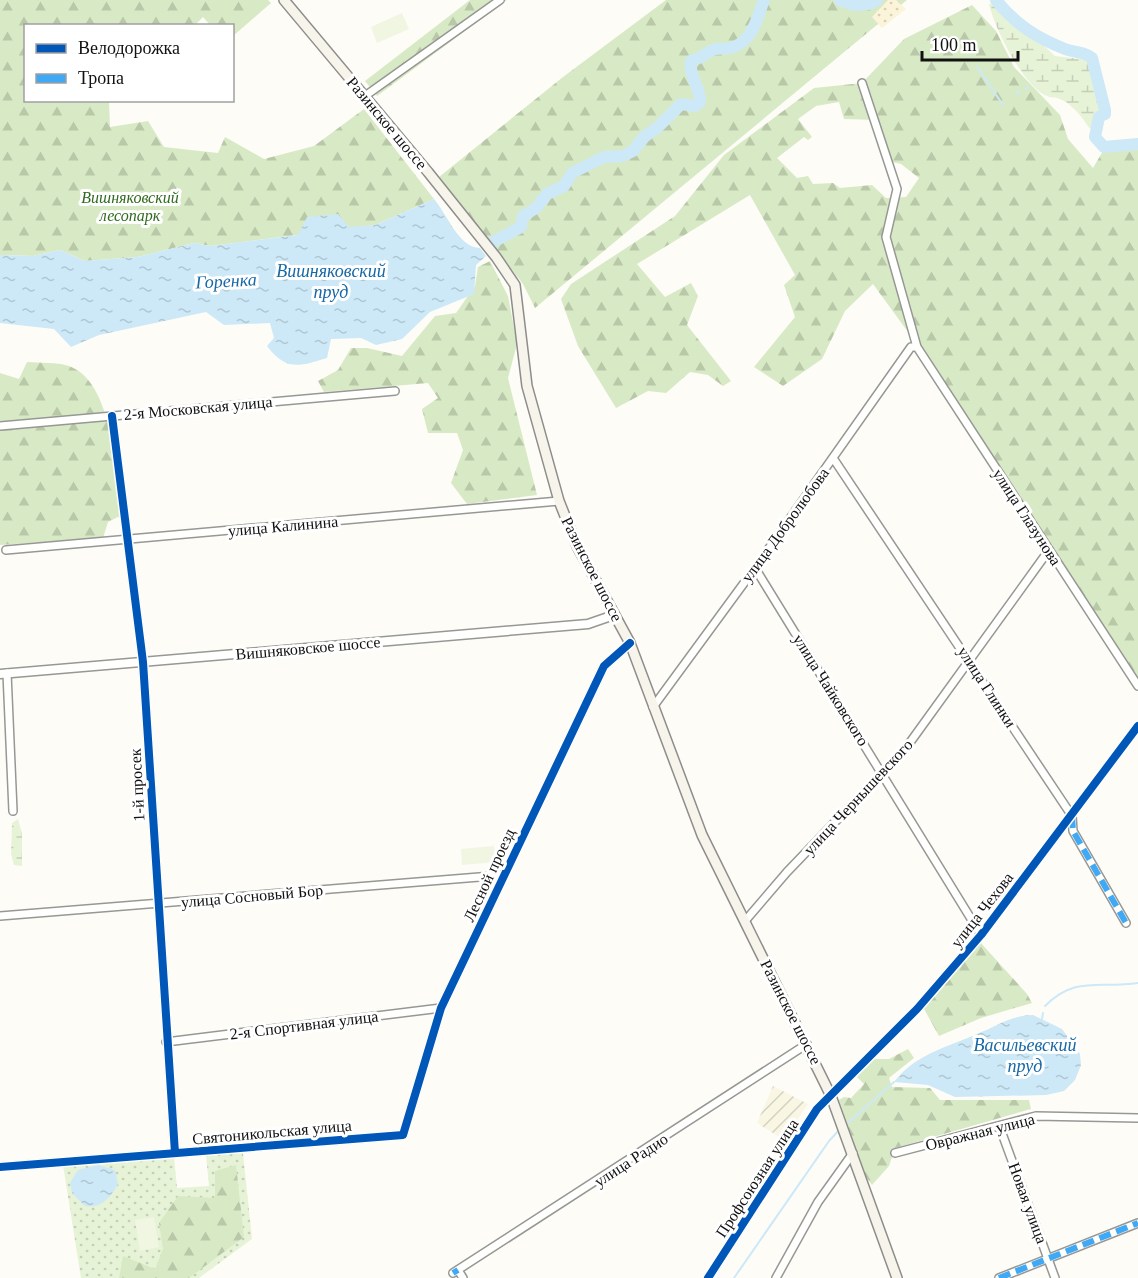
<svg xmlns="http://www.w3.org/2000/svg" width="1138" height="1278" viewBox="0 0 1138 1278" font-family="Georgia,serif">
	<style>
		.farmland { fill: url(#farmland-furrows) }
		.grass { fill: url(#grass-dots) }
		.forest { fill: url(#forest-firs); fill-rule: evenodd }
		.wetland { fill: url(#wetland-marsh) }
		.sand { fill: url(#sand-dots) }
		.pitch { fill: #f0f6e1 }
		.water { fill: url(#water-ripples) }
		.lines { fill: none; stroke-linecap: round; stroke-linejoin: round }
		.stream { stroke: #cde8f7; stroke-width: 2 }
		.river { stroke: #cde8f7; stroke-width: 12 }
		.minor-casing { stroke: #979795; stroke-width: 10 }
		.tertiary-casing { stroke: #979795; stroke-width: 11 }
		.secondary-casing { stroke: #8e8d8b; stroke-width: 12 }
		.minor { stroke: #fffffe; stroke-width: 7 }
		.tertiary { stroke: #fffffe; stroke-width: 8 }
		.secondary { stroke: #f6f4eb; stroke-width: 9 }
		.quiet { stroke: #3fa9f5; stroke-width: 6; stroke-dasharray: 12 6; stroke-linecap: butt }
		.cycleway-casing { stroke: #fff; stroke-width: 11 }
		.cycleway { stroke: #0057b8; stroke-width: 8 }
		.labels { text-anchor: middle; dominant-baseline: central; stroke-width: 6; stroke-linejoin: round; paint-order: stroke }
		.street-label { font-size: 16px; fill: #111; stroke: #fff }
		.park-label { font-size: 16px; font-style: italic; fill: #2f6b1f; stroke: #fff }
		.water-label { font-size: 18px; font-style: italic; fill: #1768a6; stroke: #fff }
	</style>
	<defs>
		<pattern id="farmland-furrows" width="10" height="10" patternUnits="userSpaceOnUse" patternTransform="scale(1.5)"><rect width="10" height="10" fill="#f9f7e4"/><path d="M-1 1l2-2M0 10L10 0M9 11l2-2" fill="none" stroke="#d4d3c3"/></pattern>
		<pattern id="grass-dots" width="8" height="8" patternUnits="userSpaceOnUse" patternTransform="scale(1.5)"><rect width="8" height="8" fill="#e7f3d7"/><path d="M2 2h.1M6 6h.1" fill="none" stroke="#c5cfb8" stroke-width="1.8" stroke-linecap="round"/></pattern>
		<pattern id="forest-firs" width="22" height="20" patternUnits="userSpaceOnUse" patternTransform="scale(1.5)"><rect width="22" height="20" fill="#d8eac5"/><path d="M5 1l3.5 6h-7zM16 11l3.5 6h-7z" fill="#b8c8a8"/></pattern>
		<pattern id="wetland-marsh" width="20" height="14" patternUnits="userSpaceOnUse" patternTransform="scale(1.5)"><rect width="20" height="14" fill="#e7f3d7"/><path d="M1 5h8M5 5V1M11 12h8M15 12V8" fill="none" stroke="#c5cfb8"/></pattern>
		<pattern id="sand-dots" width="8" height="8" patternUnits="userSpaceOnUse" patternTransform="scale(1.5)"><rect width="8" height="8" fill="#fcf4d9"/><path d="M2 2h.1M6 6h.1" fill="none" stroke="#d7d0b9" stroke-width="1.8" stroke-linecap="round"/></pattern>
		<pattern id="water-ripples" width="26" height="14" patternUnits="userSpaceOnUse" patternTransform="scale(1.5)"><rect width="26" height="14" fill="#cde8f7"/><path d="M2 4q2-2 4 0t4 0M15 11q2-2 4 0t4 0" fill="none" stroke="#afc6d3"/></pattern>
	</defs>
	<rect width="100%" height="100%" fill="#fdfcf7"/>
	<!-- farmland -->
	<path class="farmland" d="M 773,1086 L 808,1104 L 784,1140 L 757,1123 Z"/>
	<!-- grass -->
	<path class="grass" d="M 243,1153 L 252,1239 L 199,1278 L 81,1278 L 63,1165 L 174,1157 L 177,1188 L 209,1186 L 206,1155 Z"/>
	<!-- forest -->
	<path class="forest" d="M 0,0 L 268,0 L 271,3 L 233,36 L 232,26 L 210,25 L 203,17 L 194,26 L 26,26 L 26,100 L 109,101 L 110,127 L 148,121 L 164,147 L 218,153 L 225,137 L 264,159 L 314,146 L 364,109 L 434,199 L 375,225 L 211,246 L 194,243 L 138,257 L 85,261 L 60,250 L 33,256 L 0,255 Z
		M 470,0 L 507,0 L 377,96 L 365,81 Z
		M 666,0 L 907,0 L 535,308 L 523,284 L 439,177 L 563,77 Z
		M 972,5 L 996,31 L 1014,67 L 1060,115 L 1068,139 L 1093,168 L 1103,151 L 1138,142 L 1138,683 L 1049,550 L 961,408 L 928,368 L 908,332 L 873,284 L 845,311 L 822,359 L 783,386 L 754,367 L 795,317 L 784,285 L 795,275 L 750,195 L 637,264 L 665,297 L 691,283 L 698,296 L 687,325 L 731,381 L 723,386 L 708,375 L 690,372 L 666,393 L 648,391 L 616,408 L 578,346 L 561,299 L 571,284 L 675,216 L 724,155 L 814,88 L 862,83 L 904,39 ZM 839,102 L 844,119 L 876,120 C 884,134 885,148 892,162 L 901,164 L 919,178 L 906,197 L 886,198 L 872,185 L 840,188 L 833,183 L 813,184 L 808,176 L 797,178 L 777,158 L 804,137 L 808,140 L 812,137 L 798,119 L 816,106 Z
		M 490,261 L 508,296 L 517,344 L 508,378 L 537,495 L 467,504 L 451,483 L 463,450 L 457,433 L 428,433 L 422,409 L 438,398 L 428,383 L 324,392 L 318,381 L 338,370 L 351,348 L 367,348 L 402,356 L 435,316 L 456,313 L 475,286 L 478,267 Z
		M 27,362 C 40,363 57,362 69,366 C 114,382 116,476 120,516 L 108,522 L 103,538 L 0,545 L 0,373 L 19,379 Z
		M 980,942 L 1027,994 L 1032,1003 L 981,1018 L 939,1036 L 923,1007 Z
		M 908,1049 L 914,1058 L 889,1078 L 892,1087 L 930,1088 L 940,1100 L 1029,1100 L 1031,1109 L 895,1148 L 889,1166 L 872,1185 L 866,1177 L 839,1100 L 844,1097 L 851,1098 L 864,1084 L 855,1075 L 874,1059 L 889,1059 Z
		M 236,1165 L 244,1237 L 189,1278 L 119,1278 L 123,1256 L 155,1269 L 163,1249 L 159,1223 L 178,1196 L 215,1198 L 215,1171 Z"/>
	<!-- wetland -->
	<path class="wetland" d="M 998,3 L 1055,56 L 1089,60 L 1102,108 L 1090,129 C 1082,117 1071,102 1057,98 C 1054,97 1050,98 1047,96 C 1024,88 994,27 989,4 Z
		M 18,819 L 22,833 L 22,866 L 14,865 L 11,854 L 12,823 Z"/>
	<!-- sand -->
	<path class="sand" d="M 888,0 L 896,0 L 906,9 L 882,28 L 872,17 Z"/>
	<!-- pitch -->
	<path class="pitch" d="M 402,13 L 409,29 L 377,43 L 371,27 Z
		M 494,846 L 495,862 L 462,865 L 461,849 Z
		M 154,1217 L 159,1247 L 140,1251 L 135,1220 Z"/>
	<!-- water -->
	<path class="water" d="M 434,199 C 447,214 459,248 480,248 L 486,256 L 476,265 L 474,294 L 430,312 L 402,339 L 376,345 L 361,338 L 331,339 L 327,358 C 300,366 287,372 267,346 L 274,338 L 270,323 L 224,325 L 206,312 L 99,335 L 71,347 L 54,329 L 0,323 L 0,255 L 33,256 L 60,250 L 85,261 L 138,257 L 194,243 L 211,246 L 298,235 L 307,217 L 338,214 L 349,227 L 375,225 Z
		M 1033,1015 L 1062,1029 L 1080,1054 L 1081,1065 L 1075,1080 L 1064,1091 L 1046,1095 L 955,1097 L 928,1085 L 894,1082 C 914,1055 947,1047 977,1034 C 998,1026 1009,1016 1033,1015 Z
		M 98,1165 L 115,1170 L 118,1184 C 111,1197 101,1209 85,1206 L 72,1193 L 70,1183 L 78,1170 Z"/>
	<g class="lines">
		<!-- stream -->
		<path class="stream" d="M 977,67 L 1003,105
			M 1025,89 L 1028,87
			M 1016,94 L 1020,91
			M 1045,1006 C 1076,975 1099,989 1138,983
			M 1042,1019 L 1043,1013
			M 849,1122 L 894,1082
			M 734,1278 L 829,1141 L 840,1129"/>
		<!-- river -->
		<path class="river" d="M 840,0 C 853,6 865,8 877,0
			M 996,0 C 1015,24 1037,38 1065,49 C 1075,53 1084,51 1092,58 L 1105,110 L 1105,114 L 1099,117 L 1095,137 L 1104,147 L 1138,144
			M 493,242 L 521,227 L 523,216 L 536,208 L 547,194 L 564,186 L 572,173 L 604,157 L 623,156 L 633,151 L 644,137 L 658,127 L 681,104 L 695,106 L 700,102 C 701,88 688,76 691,61 C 701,59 707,51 716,49 C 721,48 726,49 730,48 C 753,43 757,17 764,0"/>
		<defs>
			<path id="minor" d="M 862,83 L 897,189 L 886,237 L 917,347 L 1138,686
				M 365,96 L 500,0
				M 112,416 L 143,662 L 175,1153
				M 0,426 L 395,391
				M 833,458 L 1072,816 L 1073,831 L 1126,923
				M 6,550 L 559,501
				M 755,568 L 981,935
				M 7,673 L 13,811
				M 653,707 L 755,568 L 911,347 L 917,347
				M 0,916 L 504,875
				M 745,921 L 787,872 L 906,748 L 1049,550
				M 166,1042 L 441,1008
				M 1000,1128 L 1055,1278
				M 895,1153 L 1036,1116 L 1138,1118
				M 0,1167 L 403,1135 L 441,1008 L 604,666 L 630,643
				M 458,1270 L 463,1278
				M 453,1273 L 807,1044
				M 708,1278 L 817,1109 L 917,1009 L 981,935 L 1138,726
				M 776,1278 L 818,1202 L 853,1153
				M 999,1278 L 1138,1223"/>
			<path id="tertiary" d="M 0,674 L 588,624 L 614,615"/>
			<path id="secondary" d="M 284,0 L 428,172 L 496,257 L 515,285 L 527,386 L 559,501 L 577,546 L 630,643 L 702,835 L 831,1096 L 897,1278"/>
		</defs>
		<!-- minor casing -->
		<use href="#minor" class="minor-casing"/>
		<!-- tertiary casing -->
		<use href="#tertiary" class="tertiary-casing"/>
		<!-- secondary casing -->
		<use href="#secondary" class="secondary-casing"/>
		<!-- minor -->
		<use href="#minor" class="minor"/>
		<!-- tertiary -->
		<use href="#tertiary" class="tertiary"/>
		<!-- secondary -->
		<use href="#secondary" class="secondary"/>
		<!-- quiet -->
		<path class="quiet" d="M 1072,816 L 1073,831 L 1126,923
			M 453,1273 L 458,1270
			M 999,1278 L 1138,1223"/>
		<defs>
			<path id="cycleway" d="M 112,416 L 143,662 L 175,1153
				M 0,1167 L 403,1135 L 441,1008 L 604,666 L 630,643
				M 708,1278 L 817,1109 L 917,1009 L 981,935 L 1138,726"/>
		</defs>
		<!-- cycleway casing -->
		<use href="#cycleway" class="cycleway-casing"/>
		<!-- cycleway -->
		<use href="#cycleway" class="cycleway"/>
	</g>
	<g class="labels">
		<!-- street labels -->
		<g class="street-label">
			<text transform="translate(387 123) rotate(50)">Разинское шоссе</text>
			<text transform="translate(198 408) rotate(-5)">2-я Московская улица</text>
			<text transform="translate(1027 517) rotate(57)">улица Глазунова</text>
			<text transform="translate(785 525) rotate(-54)">улица Добролюбова</text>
			<text transform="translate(283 526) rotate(-5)">улица Калинина</text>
			<text transform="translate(592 569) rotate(63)">Разинское шоссе</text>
			<text transform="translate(308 648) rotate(-5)">Вишняковское шоссе</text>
			<text transform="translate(987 687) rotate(57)">улица Глинки</text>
			<text transform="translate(831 690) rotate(58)">улица Чайковского</text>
			<text transform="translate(137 785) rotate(-93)">1-й просек</text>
			<text transform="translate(858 797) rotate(-47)">улица Чернышевского</text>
			<text transform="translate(489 875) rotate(-65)">Лесной проезд</text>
			<text transform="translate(252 896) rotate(-5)">улица Сосновый Бор</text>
			<text transform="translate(982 910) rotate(-52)">улица Чехова</text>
			<text transform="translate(791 1012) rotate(63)">Разинское шоссе</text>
			<text transform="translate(304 1025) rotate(-7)">2-я Спортивная улица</text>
			<text transform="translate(272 1132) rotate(-5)">Святоникольская улица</text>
			<text transform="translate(980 1132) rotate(-14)">Овражная улица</text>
			<text transform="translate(631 1160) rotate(-33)">улица Радио</text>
			<text transform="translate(757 1178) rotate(-57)">Профсоюзная улица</text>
			<text transform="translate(1028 1203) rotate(70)">Новая улица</text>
		</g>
		<!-- park labels -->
		<g class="park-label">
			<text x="130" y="197">Вишняковский<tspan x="130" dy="18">лесопарк</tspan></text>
		</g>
		<!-- water labels -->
		<g class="water-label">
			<text x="331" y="271">Вишняковский<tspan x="331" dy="21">пруд</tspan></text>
			<text transform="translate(226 281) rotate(-3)">Горенка</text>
			<text x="1025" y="1045">Васильевский<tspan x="1025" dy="21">пруд</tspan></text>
		</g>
	</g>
	<!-- legend -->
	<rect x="24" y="24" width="210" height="78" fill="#ffffff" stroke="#a0a0a0" stroke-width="1.5"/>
	<rect x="36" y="44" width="30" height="9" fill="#0057b8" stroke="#a0a0a0" stroke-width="1.5"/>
	<text x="78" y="54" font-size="18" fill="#111111">Велодорожка</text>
	<rect x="36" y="74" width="30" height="9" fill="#3fa9f5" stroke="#a0a0a0" stroke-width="1.5"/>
	<text x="78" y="84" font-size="18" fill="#111111">Тропа</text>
	<!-- scale -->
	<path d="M922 51v9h96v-9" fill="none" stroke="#111111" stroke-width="3"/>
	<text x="931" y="51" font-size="18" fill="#111111" stroke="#ffffff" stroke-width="4.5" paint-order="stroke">100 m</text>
</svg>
